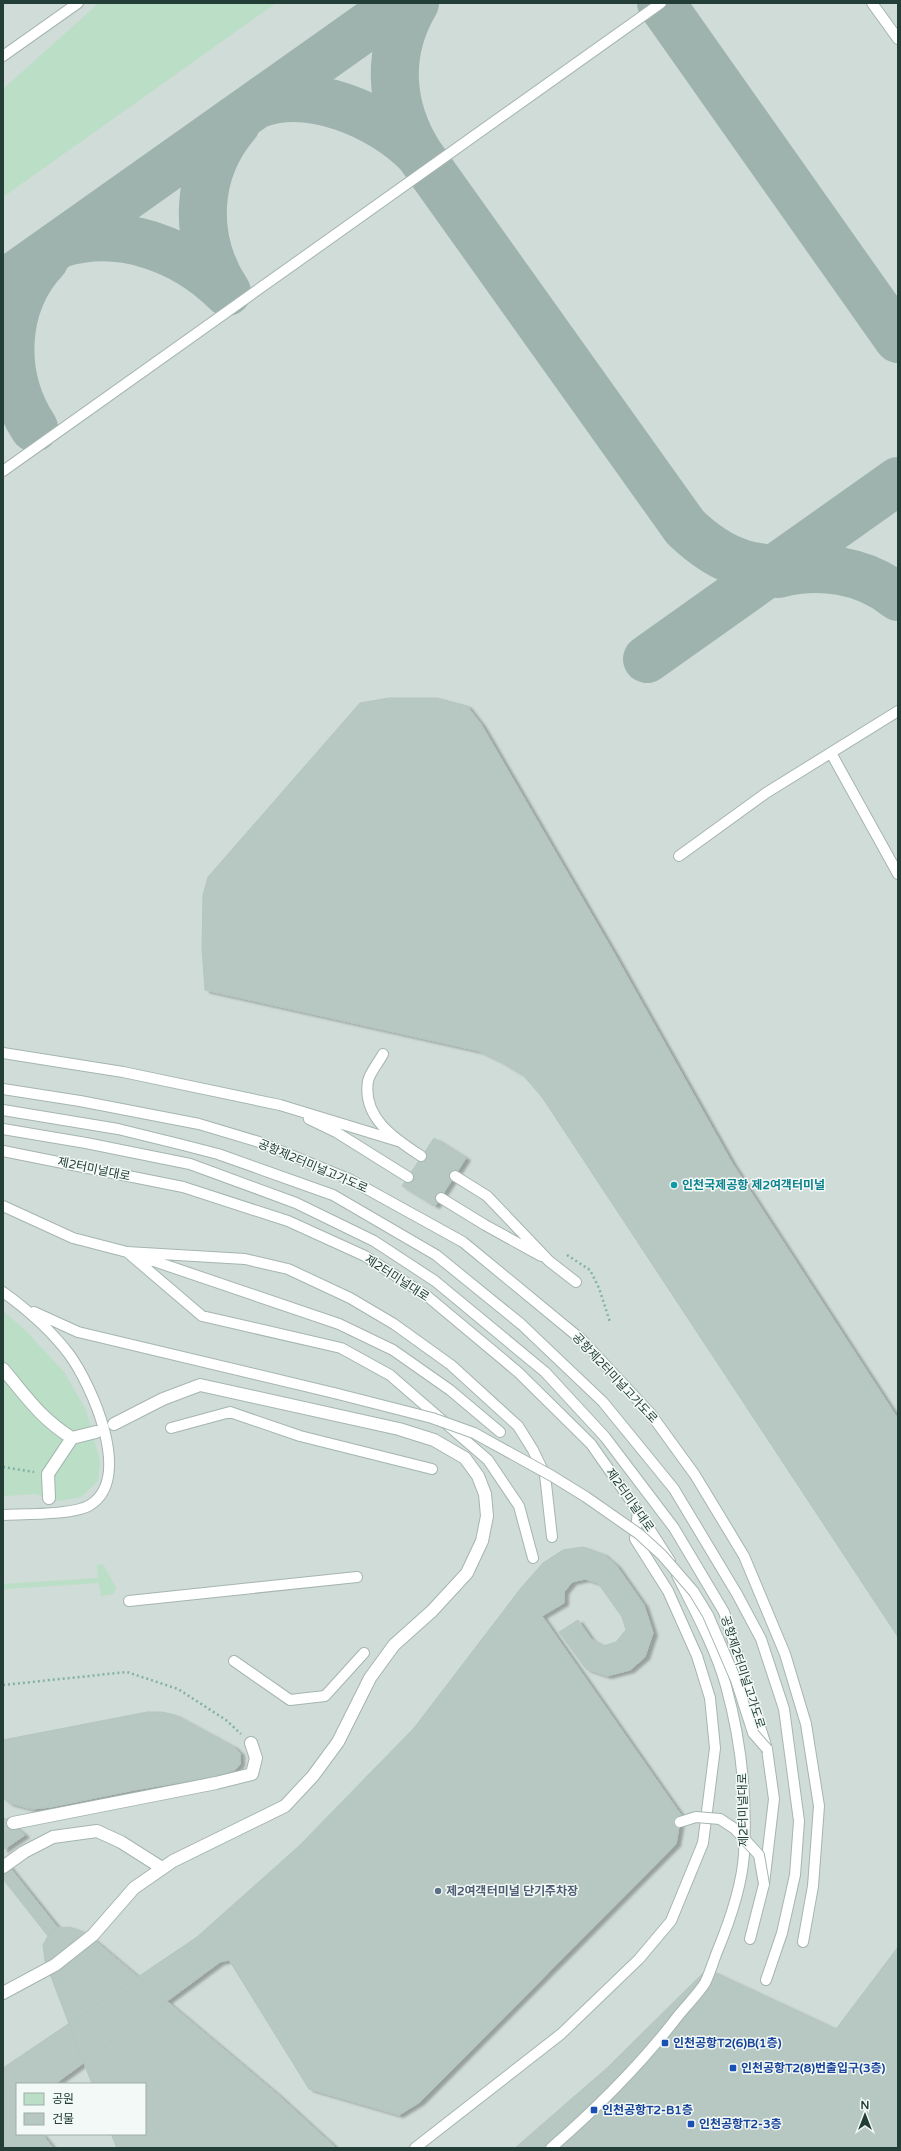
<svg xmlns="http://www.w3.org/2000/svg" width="901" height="2151" viewBox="0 0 901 2151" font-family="'Varela Round','Noto Sans KR',sans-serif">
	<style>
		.built { fill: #d0dcd7; fill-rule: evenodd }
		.green { fill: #badec6 }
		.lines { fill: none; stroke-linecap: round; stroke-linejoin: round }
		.taxiway { stroke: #9fb3ae; stroke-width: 48 }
		.building { fill: #b7c7c1; stroke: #b4c6c0; filter: url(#shadow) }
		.pedestrian-tunnel { stroke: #bccac5; stroke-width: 12; stroke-dasharray: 12 6; stroke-linecap: butt }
		.service-casing { stroke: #a5b5af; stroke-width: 12 }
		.pedestrian-casing { stroke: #a5b5af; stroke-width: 14 }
		.path { stroke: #82b1a4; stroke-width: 2.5; stroke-dasharray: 2 3; stroke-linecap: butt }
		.service { stroke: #fff; stroke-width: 10 }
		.pedestrian { stroke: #fff; stroke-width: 12 }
		.service-bridge-casing { stroke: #a5b5af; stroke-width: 12; stroke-linecap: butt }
		.service-bridge { stroke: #fff; stroke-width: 10 }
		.culture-dot { fill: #0f9aa8; stroke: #f3f9f6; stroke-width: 1.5 }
		.service-dot { fill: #5c6f8a; stroke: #f3f9f6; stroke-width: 1.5 }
		.transit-dot { fill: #1a4fb4; stroke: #f3f9f6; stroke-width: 1.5 }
		.labels { text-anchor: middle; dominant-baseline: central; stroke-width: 3; stroke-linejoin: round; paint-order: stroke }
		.street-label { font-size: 12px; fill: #223e37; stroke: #f3f9f6 }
		.culture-label { font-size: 12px; font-weight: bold; fill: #0d838f; stroke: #f3f9f6; text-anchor: start }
		.service-label { font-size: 12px; font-weight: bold; fill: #4e5e75; stroke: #f3f9f6; text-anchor: start }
		.transit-label { font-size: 12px; font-weight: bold; fill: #164399; stroke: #f3f9f6; text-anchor: start }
	</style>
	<defs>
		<filter id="shadow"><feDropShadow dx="4.5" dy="2.5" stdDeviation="1" flood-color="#0004"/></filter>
	</defs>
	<rect width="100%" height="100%" fill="#e2ede8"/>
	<!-- built -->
	<path class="built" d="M 3,3 L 898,3 L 898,2148 L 3,2148 ZM 17,2084 L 145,2084 L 145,2134 L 17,2134 Z"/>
	<!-- green -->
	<path class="green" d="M 99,3 L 276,3 L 3,197 L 3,89 Z
		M 3,1311 L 23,1328 L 64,1372 L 86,1410 L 100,1461 L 98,1481 L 81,1497 L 59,1501 L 35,1494 L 3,1496 Z
		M 103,1564 L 115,1586 L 116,1589 L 114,1594 L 101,1596 L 99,1583 L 3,1589 L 3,1584 L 98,1578 L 97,1565 Z"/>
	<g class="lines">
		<!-- taxiway -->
		<path class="taxiway" d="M 415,3 C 386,52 389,106 419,154 L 685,527 C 725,566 756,571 810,569
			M 661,3 L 898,339
			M 256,105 C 309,84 381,115 419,154
			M 60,244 C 119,225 184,249 227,292
			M 3,284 L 400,3
			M 227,292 C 192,239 195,172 236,124
			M 34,428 C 0,376 2,305 45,259
			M 778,574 C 819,563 865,570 898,597
			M 647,659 L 898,481"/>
	</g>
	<!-- building -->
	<path class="building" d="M 389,698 L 437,698 L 467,706 L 481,724 L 615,955 L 732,1163 L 898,1419 L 898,1637 L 542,1097 L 523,1075 L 498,1060 L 479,1051 L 205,990 L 202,948 L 203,895 L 208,877 L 360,703 Z
		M 434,1138 L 466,1158 L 435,1206 L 402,1186 Z
		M 583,1547 L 603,1554 L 616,1565 L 644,1605 L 653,1633 L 645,1657 L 630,1670 L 607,1676 L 586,1669 L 559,1632 L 578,1620 L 591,1639 L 603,1646 L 616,1642 L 626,1630 L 622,1617 L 598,1583 L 585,1579 L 572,1582 L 564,1592 L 564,1603 L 542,1616 L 681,1815 L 676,1844 L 420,2102 L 399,2115 L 309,2089 L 229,1960 L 220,1962 L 55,2084 L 17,2084 L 17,2134 L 42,2134 L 53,2148 L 3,2148 L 3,2068 L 197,1937 L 299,1846 L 414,1728 L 521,1588 L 543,1563 L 563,1550 Z
		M 147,1712 L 162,1712 L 175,1715 L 234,1747 L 240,1753 L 240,1764 L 235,1770 L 211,1777 L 134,1790 L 51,1807 L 32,1809 L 9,1803 L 3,1798 L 3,1740 Z
		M 3,1817 L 25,1835 L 3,1850 Z
		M 3,1859 L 58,1928 L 48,1936 L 3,1879 Z
		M 70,1927 L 86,1933 L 277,2094 L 336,2148 L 117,2148 L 111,2134 L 145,2134 L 145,2084 L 92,2084 L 45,1961 L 43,1945 L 48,1936 L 58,1928 Z
		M 898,1947 L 898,2148 L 515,2148 L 608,2067 L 707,1969 L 836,2029 Z"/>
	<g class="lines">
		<!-- pedestrian-tunnel -->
		<path class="pedestrian-tunnel" d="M 3,1826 L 13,1823"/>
		<defs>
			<path id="service" d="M 872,3 L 898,39
				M 3,56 L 78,3
				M 3,471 L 661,3
				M 831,753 L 898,874
				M 679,856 L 766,793 L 898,711
				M 3,1053 L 123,1072 L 280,1105 L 398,1141
				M 383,1054 C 379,1062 370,1072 368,1081 C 362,1118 395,1139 421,1156
				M 3,1089 L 80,1101 L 199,1124 L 259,1142 L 349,1179 L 463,1242 L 582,1340 L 650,1413 L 695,1475 L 744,1556 L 785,1654 L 806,1724 L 819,1806 L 813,1886 L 803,1942
				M 3,1110 L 118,1129 L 179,1144 L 218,1154 L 333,1195 L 436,1255 L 521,1324 L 603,1402 L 674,1489 L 737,1594 L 761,1639 L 784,1709 L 799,1821 L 795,1875 L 782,1933 L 766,1980
				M 309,1119 L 336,1132 L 408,1177
				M 3,1129 L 86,1143 L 190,1164 L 296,1203 L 374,1241 L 435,1281 L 545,1372 L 605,1437 L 674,1528 L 724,1612 L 767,1749 L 774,1799 L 764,1884 L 750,1939
				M 3,1151 L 183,1187 L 288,1221 L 365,1256 L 427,1296 L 518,1372 L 591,1444 L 638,1511 L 670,1561
				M 455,1176 L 487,1196 L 549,1261 L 576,1282
				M 441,1198 L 485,1225 L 541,1256
				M 3,1206 L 73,1238 L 127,1252 L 245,1259 L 288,1269 L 350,1298 L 394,1324 L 451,1365 L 518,1426 L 533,1450 L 545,1475 L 552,1537
				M 127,1252 L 202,1316 L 341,1348 L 390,1375 L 488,1460 L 519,1506 L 533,1558
				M 139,1256 L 339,1324 L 393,1350 L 450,1390 L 500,1432
				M 3,1292 C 28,1310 50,1329 69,1354 C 91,1384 134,1478 90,1505 C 75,1515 23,1514 3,1515
				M 34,1312 L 78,1332 L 334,1393
				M 171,1428 L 230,1412 L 300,1436 L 432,1469
				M 129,1601 L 357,1577
				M 234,1661 L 290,1700 L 325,1696 L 364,1653
				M 415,2148 L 561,2034 L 639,1959 L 671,1921 L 703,1843 L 715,1748 L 710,1698 L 697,1656 L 668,1591 L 635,1539 L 638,1511
				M 551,2148 C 596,2109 642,2063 678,2016 C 687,2005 698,1994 705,1983 C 710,1973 713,1962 717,1952 C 729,1923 742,1886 744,1854 C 747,1798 741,1740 726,1686 C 716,1649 694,1609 677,1575"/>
			<path id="pedestrian" d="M 3,1369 C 27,1397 39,1417 72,1438
				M 49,1498 L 48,1474 L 72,1438 L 96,1432
				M 13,1823 L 216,1783 L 252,1774 L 256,1758 L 251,1743
				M 3,1867 L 24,1852 L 53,1837 L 97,1831 L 121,1842 L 162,1868
				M 3,1993 L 55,1965 L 93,1935 L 134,1888 L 173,1861 L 285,1806 L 313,1776 L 338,1742 L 370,1678 L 394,1645 L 432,1611 L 467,1573 L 482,1541 L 487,1516 L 485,1494 L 478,1476 L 465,1458 L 434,1440 L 399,1429 L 200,1385 L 163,1399 L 114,1424"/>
		</defs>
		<!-- service casing -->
		<use href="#service" class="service-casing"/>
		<!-- pedestrian casing -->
		<use href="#pedestrian" class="pedestrian-casing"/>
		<!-- path -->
		<path class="path" d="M 567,1255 L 590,1270 L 599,1288 L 610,1322
			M 3,1467 L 34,1472
			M 3,1685 L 127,1672 L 178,1689 L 226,1720 L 241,1734"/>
		<!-- service -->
		<use href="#service" class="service"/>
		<!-- pedestrian -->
		<use href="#pedestrian" class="pedestrian"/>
		<defs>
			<path id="service-bridge" d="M 334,1393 L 432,1418 L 474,1433 L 552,1476 L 586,1497 L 639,1534 L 662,1555 L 694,1592 L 708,1615 L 736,1680 L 753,1733 L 767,1749
				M 680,1822 L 696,1817 L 720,1819 L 735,1829 L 759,1855 L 764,1884"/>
		</defs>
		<!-- service-bridge casing -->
		<use href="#service-bridge" class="service-bridge-casing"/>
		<!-- service-bridge -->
		<use href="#service-bridge" class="service-bridge"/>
	</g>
	<!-- markers -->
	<circle class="culture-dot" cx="674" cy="1185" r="4"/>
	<circle class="service-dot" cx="438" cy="1891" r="4"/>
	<g class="transit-dot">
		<rect x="661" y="2039" width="8" height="8" rx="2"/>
		<rect x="729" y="2064" width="8" height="8" rx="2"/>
		<rect x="590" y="2106" width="8" height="8" rx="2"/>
		<rect x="687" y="2120" width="8" height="8" rx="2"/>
	</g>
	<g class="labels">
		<!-- street labels -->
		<g class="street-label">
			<text transform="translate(313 1166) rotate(23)">공항제2터미널고가도로</text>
			<text transform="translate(94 1169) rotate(12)">제2터미널대로</text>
			<text transform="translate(397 1278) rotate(33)">제2터미널대로</text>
			<text transform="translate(615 1378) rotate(47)">공항제2터미널고가도로</text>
			<text transform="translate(630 1500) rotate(55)">제2터미널대로</text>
			<text transform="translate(743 1672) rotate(72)">공항제2터미널고가도로</text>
			<text transform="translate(743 1810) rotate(-91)">제2터미널대로</text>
		</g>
		<!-- culture labels -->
		<g class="culture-label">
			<text x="682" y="1185">인천국제공항 제2여객터미널</text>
		</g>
		<!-- service labels -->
		<g class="service-label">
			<text x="446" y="1891">제2여객터미널 단기주차장</text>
		</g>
		<!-- transit labels -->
		<g class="transit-label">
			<text x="673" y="2043">인천공항T2(6)B(1층)</text>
			<text x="741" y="2068">인천공항T2(8)번출입구(3층)</text>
			<text x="602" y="2110">인천공항T2-B1층</text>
			<text x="699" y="2124">인천공항T2-3층</text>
		</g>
	</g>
	<!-- border -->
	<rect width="901" height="2151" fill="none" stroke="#223e37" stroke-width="8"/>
	<!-- legend -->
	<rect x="16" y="2083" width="130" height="52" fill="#f3f9f6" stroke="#9faeaa"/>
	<rect x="24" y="2093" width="20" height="12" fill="#badec6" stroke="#9faeaa"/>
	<text x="52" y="2103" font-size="12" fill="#223e37">공원</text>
	<rect x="24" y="2113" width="20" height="12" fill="#b7c7c1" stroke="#9faeaa"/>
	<text x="52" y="2123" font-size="12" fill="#223e37">건물</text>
	<!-- north arrow -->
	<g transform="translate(865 2115)" stroke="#f3f9f6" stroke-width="3" paint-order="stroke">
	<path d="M0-3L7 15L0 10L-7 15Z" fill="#223e37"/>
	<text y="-6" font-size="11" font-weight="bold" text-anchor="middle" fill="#223e37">N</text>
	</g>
</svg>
